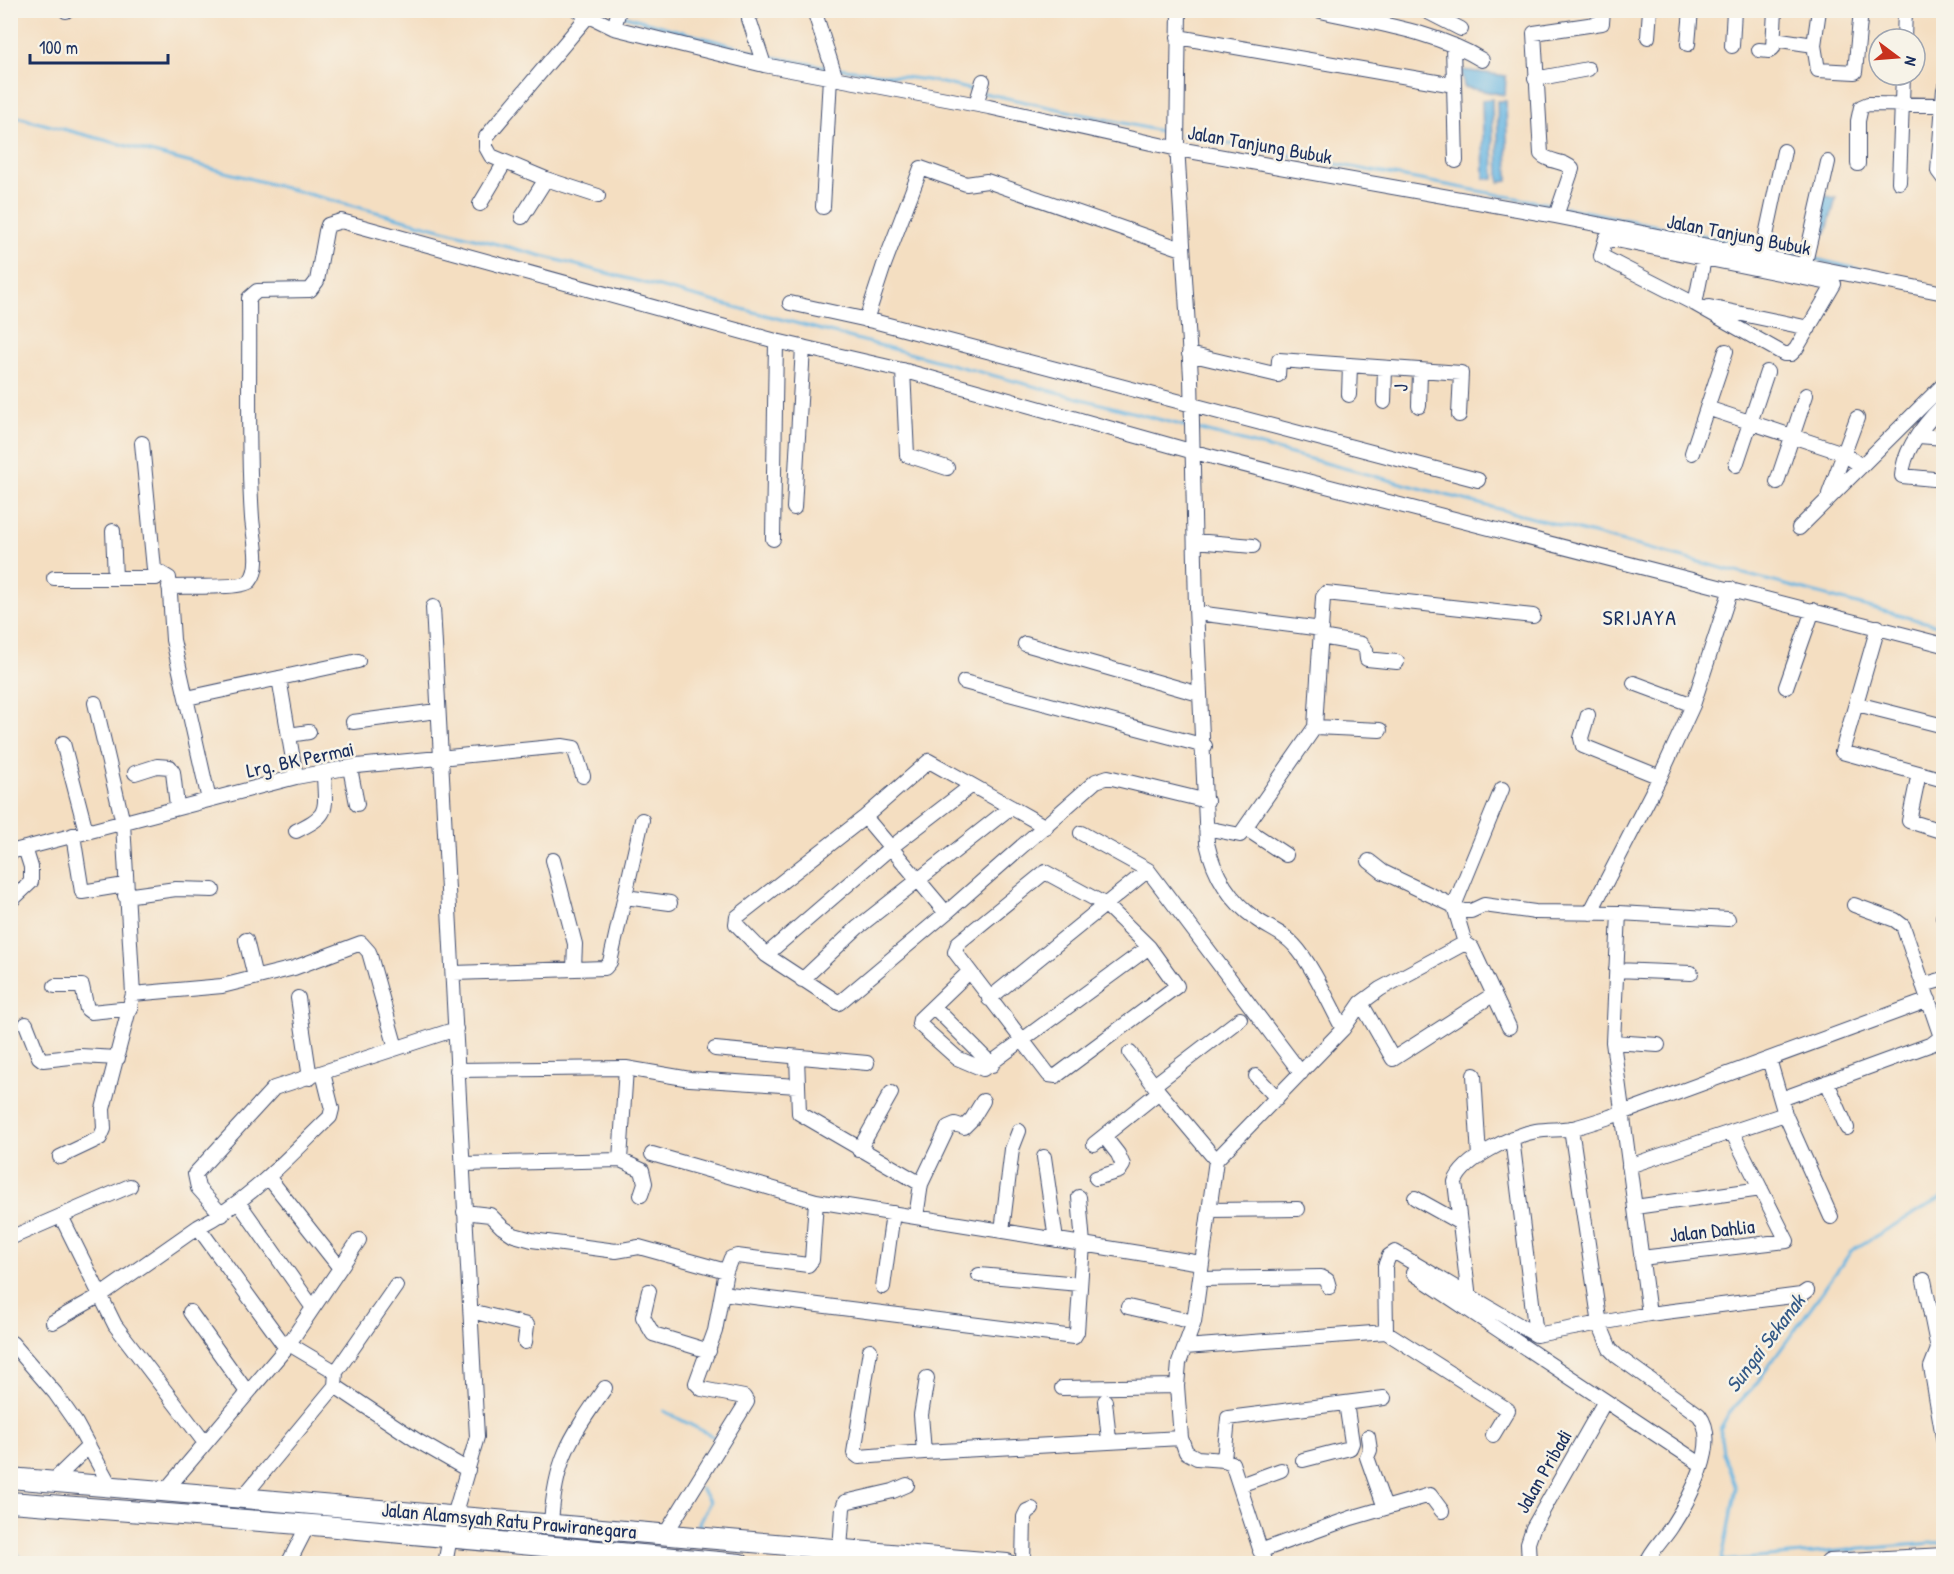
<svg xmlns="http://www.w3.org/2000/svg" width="1954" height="1574" viewBox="0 0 1954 1574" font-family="'Patrick Hand',sans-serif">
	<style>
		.water { fill: #68b6e2; stroke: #4272a0; stroke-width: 1.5 }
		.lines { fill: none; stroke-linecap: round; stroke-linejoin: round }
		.stream { stroke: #68b6e2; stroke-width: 3 }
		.minor-casing { stroke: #3c496d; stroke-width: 16 }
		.highway-casing { stroke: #3c496d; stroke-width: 22 }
		.minor { stroke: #fff; stroke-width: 14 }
		.highway { stroke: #fff; stroke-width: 20 }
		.labels { text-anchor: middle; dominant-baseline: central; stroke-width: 5; stroke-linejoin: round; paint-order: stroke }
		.street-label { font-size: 20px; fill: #1b2f5e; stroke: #f7f3e8 }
		.water-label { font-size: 21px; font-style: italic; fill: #325886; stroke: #f7f3e8 }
		.quarter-label { font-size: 22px; letter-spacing: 1.5px; fill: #1b2f5e; stroke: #f7f3e8 }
	</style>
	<rect width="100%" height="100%" fill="#f7f3e8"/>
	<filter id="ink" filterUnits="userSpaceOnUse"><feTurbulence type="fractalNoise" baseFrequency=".0167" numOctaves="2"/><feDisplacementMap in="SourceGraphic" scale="12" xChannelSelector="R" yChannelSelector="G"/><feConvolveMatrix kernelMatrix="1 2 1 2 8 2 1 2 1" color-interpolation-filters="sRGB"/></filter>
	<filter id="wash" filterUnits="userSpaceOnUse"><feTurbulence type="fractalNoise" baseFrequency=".008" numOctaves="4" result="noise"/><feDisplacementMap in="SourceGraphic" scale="24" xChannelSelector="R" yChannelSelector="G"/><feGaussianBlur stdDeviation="1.35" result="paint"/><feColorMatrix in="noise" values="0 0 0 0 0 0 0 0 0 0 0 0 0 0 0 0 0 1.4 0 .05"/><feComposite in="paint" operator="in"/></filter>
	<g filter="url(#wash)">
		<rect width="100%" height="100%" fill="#f4dec1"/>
		<!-- water -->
		<path class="water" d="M 1462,70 L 1506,76 L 1505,95 L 1464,87 Z
			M 1492,99 L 1494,179 L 1484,178 L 1482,100 Z
			M 1497,101 L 1506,101 L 1508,181 L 1499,182 Z
			M 1822,195 L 1836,198 L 1826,234 L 1813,232 Z"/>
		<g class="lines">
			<!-- stream -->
			<path class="stream" d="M 622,15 L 755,52
				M 767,56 L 828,67
				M 838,68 L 934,81 L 972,90
				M 984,93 L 1174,134
				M 10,115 L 1188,427
				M 1181,135 L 1554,205
				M 1564,207 L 1760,247
				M 1767,248 L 1801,256
				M 1811,258 L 1866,271
				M 1197,429 L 1944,627
				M 664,1411 L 718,1439
				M 701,1489 L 710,1502 L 698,1524 L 707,1529
				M 10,1547 L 28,1564
				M 1721,1561 L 1944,1542
				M 1721,1564 L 1736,1488 L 1723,1453 L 1720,1429 L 1729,1413 L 1756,1384 L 1852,1250 L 1944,1196"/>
		</g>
	</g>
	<g filter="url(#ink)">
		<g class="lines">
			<defs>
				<path id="minor" d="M 66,10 L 66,11
					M 577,10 L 614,28 L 764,65 L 989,107 L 1178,149 L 1556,216 L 1944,293
					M 757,10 L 750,15 L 749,19 L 764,65
					M 814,10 L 836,79
					M 1179,10 L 1177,145 L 1191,377 L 1196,608 L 1207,843 C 1214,875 1229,900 1256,919 C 1268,928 1284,933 1294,945 C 1312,964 1330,1005 1343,1029
					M 1317,10 C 1371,23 1434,30 1482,60
					M 1424,10 L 1461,29
					M 614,28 L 619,10
					M 1178,37 L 1454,85
					M 1648,37 L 1650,10
					M 1774,39 L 1814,45 L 1818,70 L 1855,72 L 1861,10
					M 1904,39 L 1905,10
					M 1688,44 L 1691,10
					M 1453,45 L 1456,161
					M 1814,45 L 1819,10
					M 1732,46 L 1734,10
					M 1759,50 L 1769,51 L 1773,48 L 1775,10
					M 1535,79 L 1588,69
					M 1944,89 L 1938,171 L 1944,179
					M 976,104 L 983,81
					M 1858,164 L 1858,121 L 1861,107 L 1868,104 L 1944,105
					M 546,179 L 598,196
					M 1899,182 L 1903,75
					M 480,204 L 505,162
					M 823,207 L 830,77
					M 1556,216 L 1572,169 C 1565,160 1549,163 1541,154 L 1534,33 L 1602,23 L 1603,10
					M 522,217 L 546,179 L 491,156 L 486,147 L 486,137 L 588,16
					M 1606,238 L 1834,284 L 1796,349 L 1791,354 L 1784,354 L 1695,304 L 1601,256 Z
					M 1761,259 L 1784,151
					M 1804,267 L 1828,162
					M 790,303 L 877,322 L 1478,480
					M 1695,304 L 1704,259
					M 1709,307 L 1809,328
					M 866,320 L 884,265 L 921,168 L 966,184 L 987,181 L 1182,249
					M 1189,354 L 1278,375 L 1279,360 L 1461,373 L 1459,415
					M 903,370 L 907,455 L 947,468
					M 1349,395 L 1350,365
					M 1384,402 L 1385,368
					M 1944,404 C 1926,422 1903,450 1902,476 L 1944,480
					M 1419,406 L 1420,371
					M 1707,408 L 1843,453 L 1861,466
					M 1919,436 L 1944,438
					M 142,443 L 154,569 L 169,578 L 173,640 L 209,800
					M 1692,453 L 1726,351
					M 1736,465 L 1767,372
					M 1777,482 L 1806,395
					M 1829,494 L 1857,418
					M 794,508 L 803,347
					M 1799,528 L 1944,384
					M 113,531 L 115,578
					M 773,539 L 776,341
					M 1195,541 L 1253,546
					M 54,578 L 156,578 L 162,574
					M 169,587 C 184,586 244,589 250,581 C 262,567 253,535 252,518 C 247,446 250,371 249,298 L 257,291 L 310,290 L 317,281 L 326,231 L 328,225 L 341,221 L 776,341 L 906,371 L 1194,452 L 1944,645
					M 433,607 L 477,1437 L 454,1516 L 445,1564
					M 1197,613 L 1322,629
					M 1878,627 L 1842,752 L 1944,780
					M 1321,637 L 1361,644 L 1366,650 L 1367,659 L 1397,662
					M 1025,644 L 1199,694
					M 279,678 L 296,777
					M 964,682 L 1205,746
					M 1634,683 L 1693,705
					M 1786,687 L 1813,610
					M 187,698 L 358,661
					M 1857,704 L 1944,726
					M 1588,715 L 1581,738 L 1583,746 L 1660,777
					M 353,722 L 437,711
					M 1315,727 L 1380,730
					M 289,735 L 309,732
					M 63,743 L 86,831
					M 350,768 L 357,804
					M 135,773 L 157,766 L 170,767 L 173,772 L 177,806
					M 1919,773 L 1909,821 L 1944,832
					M 1502,789 L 1454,906 L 1463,911 L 1471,911 L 1484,905 L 1535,912 L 1619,913 L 1613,1042 L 1649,1314
					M 865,817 L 946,913
					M 1046,827 L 929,761 L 865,817 L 737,917 L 736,924 L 766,955 L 839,1003 L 946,913 L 1096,781 L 1108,777 L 1207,801
					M 1206,828 L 1240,835 L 1315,727 L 1323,597 L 1326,593 L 1533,616
					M 1245,828 L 1286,855
					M 296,831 C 331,814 325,811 324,774
					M 1081,833 L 1148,870 L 1301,1073
					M 73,835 L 82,892 L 125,885
					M 10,852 L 296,777 L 357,766 L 562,746 L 574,748 L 583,776
					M 553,860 L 575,944 L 574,968
					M 1369,861 L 1383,872 L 1454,906 L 1465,943 L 1472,948 L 1509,1027
					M 1045,872 L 1106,905 L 1149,947 L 1177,986 L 1056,1076 L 1049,1075 L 955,952 L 958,943 Z
					M 125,896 L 176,889 L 213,890
					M 625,897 L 670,903
					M 13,899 L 31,882 L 31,867 L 25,848
					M 1590,913 L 1660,777 L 1693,705 L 1731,589
					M 1619,913 L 1728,919
					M 1943,917 L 1944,920
					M 246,940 L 255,977
					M 766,955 L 889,849 L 971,786
					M 1616,970 L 1691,973
					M 969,972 L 920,1019 L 919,1024 L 957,1058 L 983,1069 L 1149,947
					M 453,973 L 605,968 L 610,962 L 642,820
					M 802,980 L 857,928 L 1011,807
					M 1923,985 L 1944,979
					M 55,986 L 82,986 L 87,1009 L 91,1012 L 131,1008
					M 133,994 L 222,986 L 294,968 L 361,943 L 369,952 L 396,1048
					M 298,998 L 310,1078
					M 989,999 L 1148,870
					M 1361,1003 L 1393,1059 L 1494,994
					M 934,1007 L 992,1065
					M 26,1024 L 39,1057 L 43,1060 L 80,1056 L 118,1058
					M 1613,1042 L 1658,1045
					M 715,1049 L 867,1063
					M 1130,1053 L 1159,1092
					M 797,1057 L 799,1113 L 921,1184 L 916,1217
					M 1769,1059 L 1785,1114 L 1831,1217
					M 457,1070 L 626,1068 L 690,1079 L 797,1086
					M 1474,1075 L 1479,1157
					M 1256,1076 L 1277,1098
					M 1827,1082 L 1847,1128
					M 1154,1085 L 1240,1019
					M 1781,1099 L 1932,1044 L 1941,1037 L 1903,926 L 1895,920 L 1854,905
					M 1571,1128 L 1600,1325 L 1610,1349 L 1617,1356 L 1699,1415 C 1721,1443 1689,1500 1672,1526 C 1664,1539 1652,1549 1646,1564
					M 1512,1138 L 1536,1335
					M 1094,1144 L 1159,1092 L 1216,1160
					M 859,1150 L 891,1093
					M 652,1154 L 816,1201
					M 60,1157 L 100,1138 L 104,1129 L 103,1109 L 133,994 L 123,823 L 95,703
					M 1044,1157 L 1056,1240
					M 620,1160 L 642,1170 L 645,1183 L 641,1195
					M 464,1164 L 620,1160 L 626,1068
					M 1629,1166 L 1785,1114
					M 269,1178 L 340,1268
					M 1096,1178 L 1119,1171 L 1123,1165 L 1118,1154 L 1104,1136
					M 921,1184 L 948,1127 L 955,1124 L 964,1127 L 972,1119 L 983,1101
					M 1415,1198 L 1460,1223
					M 239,1203 L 313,1308
					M 1635,1207 L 1761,1189
					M 1209,1210 L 1298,1209
					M 464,1212 L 490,1215 L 502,1227 L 514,1235 L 532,1240 L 616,1251 L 639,1247 L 726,1271 L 731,1258 L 737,1256 L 808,1265 L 812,1260 L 816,1201 L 1201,1263
					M 222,1215 L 198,1188 L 195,1174 L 274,1088 L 456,1029
					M 61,1216 L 115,1325 L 205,1443
					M 198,1227 C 251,1200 288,1157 330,1117 L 332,1109 L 323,1073
					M 1002,1231 L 1012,1149 L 1019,1131
					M 10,1238 L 130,1186
					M 1641,1258 L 1787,1241 L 1732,1132
					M 1413,1273 L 1702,1465
					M 979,1275 L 1079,1284
					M 1200,1279 L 1321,1277 L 1327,1280 L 1329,1287
					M 1924,1280 L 1938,1349 L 1931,1367 L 1944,1443
					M 883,1287 L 893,1213
					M 649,1291 L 643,1317 L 653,1334 L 709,1351
					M 722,1293 L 1074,1337 L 1077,1332 L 1083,1244 L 1079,1197
					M 1469,1298 L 1455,1182 C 1463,1159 1513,1135 1536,1131 C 1548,1129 1561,1130 1573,1128 C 1589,1124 1606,1118 1622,1113 L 1929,1000
					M 1128,1307 L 1194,1322
					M 471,1311 L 527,1325 L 525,1342
					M 190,1312 L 247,1392
					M 53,1322 L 101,1295 L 198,1227 L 286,1348
					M 1386,1332 L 1385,1266 L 1389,1256 L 1395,1252 L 1536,1335 L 1649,1314 L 1801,1295 L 1807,1291
					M 12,1343 L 55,1393 L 76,1423 L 111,1487
					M 289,1344 L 336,1372 L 335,1386 L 416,1440 L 468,1470
					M 1185,1347 L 1386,1332 L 1508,1410 L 1493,1435
					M 870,1350 L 854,1453 L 859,1457 L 924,1452
					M 336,1372 L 396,1286
					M 927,1378 L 921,1415 L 924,1452 L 1181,1438
					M 1062,1388 L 1177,1386
					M 1105,1401 L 1109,1440
					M 1368,1437 L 1370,1450 L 1367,1457 L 1385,1508
					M 1224,1460 L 1228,1418 L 1384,1398
					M 1303,1460 L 1350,1448 L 1352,1443 L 1346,1403
					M 52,1482 L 89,1446
					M 1240,1485 L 1281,1470
					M 164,1492 L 286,1348 L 359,1240
					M 243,1497 L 335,1386
					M 551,1524 C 555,1459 569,1440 605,1388
					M 666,1533 L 747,1402 L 744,1397 L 702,1389 L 696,1383 L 715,1331 L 726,1271
					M 840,1549 L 843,1508 L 845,1502 L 893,1491 L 907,1485
					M 1260,1551 L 1351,1518 L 1430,1495 L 1442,1511
					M 288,1564 L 308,1525
					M 1023,1564 L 1024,1517 L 1027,1511 L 1032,1509
					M 1265,1564 L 1232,1463 L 1224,1460 L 1197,1458 L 1186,1452 L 1181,1438 L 1177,1386 L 1179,1363 L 1194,1322 L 1216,1160 L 1343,1029 L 1361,1003 L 1380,989 L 1465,943
					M 1529,1564 L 1528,1543 L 1533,1528 L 1605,1401"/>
				<path id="highway" d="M 10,1478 L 1007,1564
					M 10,1502 L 325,1526 L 740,1564
					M 1830,1564 L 1944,1558"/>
			</defs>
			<!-- minor casing -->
			<use href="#minor" class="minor-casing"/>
			<!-- highway casing -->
			<use href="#highway" class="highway-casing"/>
			<!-- minor -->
			<use href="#minor" class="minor"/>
			<!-- highway -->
			<use href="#highway" class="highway"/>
		</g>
	</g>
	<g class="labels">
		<!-- street labels -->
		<g class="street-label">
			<text transform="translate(1260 144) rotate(10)">Jalan Tanjung Bubuk</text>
			<text transform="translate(1739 234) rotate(11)">Jalan Tanjung Bubuk</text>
			<text transform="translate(1400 388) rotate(-89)">J</text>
			<text transform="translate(300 759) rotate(-12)">Lrg. BK Permai</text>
			<text transform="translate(1712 1230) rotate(-6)">Jalan Dahlia</text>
			<text transform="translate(1543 1471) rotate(-60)">Jalan Pribadi</text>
			<text transform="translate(509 1520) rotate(5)">Jalan Alamsyah Ratu Prawiranegara</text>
		</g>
		<!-- water labels -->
		<g class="water-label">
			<text transform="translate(1765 1343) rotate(-53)">Sungai Sekanak</text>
		</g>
		<!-- quarter labels -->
		<g class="quarter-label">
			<text x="1640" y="617">SRIJAYA</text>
		</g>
	</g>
	<!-- margin -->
	<rect width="1954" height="1574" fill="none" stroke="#f7f3e8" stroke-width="36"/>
	<!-- north arrow -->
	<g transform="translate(1897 57) rotate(106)"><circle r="28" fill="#f7f3e8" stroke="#9fa5b1" stroke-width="1.5"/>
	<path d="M0-4.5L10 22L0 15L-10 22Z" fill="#c8321e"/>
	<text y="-9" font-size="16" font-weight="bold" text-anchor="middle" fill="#1b2f5e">N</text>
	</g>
	<!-- scale -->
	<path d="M30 54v9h138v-9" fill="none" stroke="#1b2f5e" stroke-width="3"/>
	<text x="39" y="54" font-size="18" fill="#1b2f5e" stroke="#f7f3e8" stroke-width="4.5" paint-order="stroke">100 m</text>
</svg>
